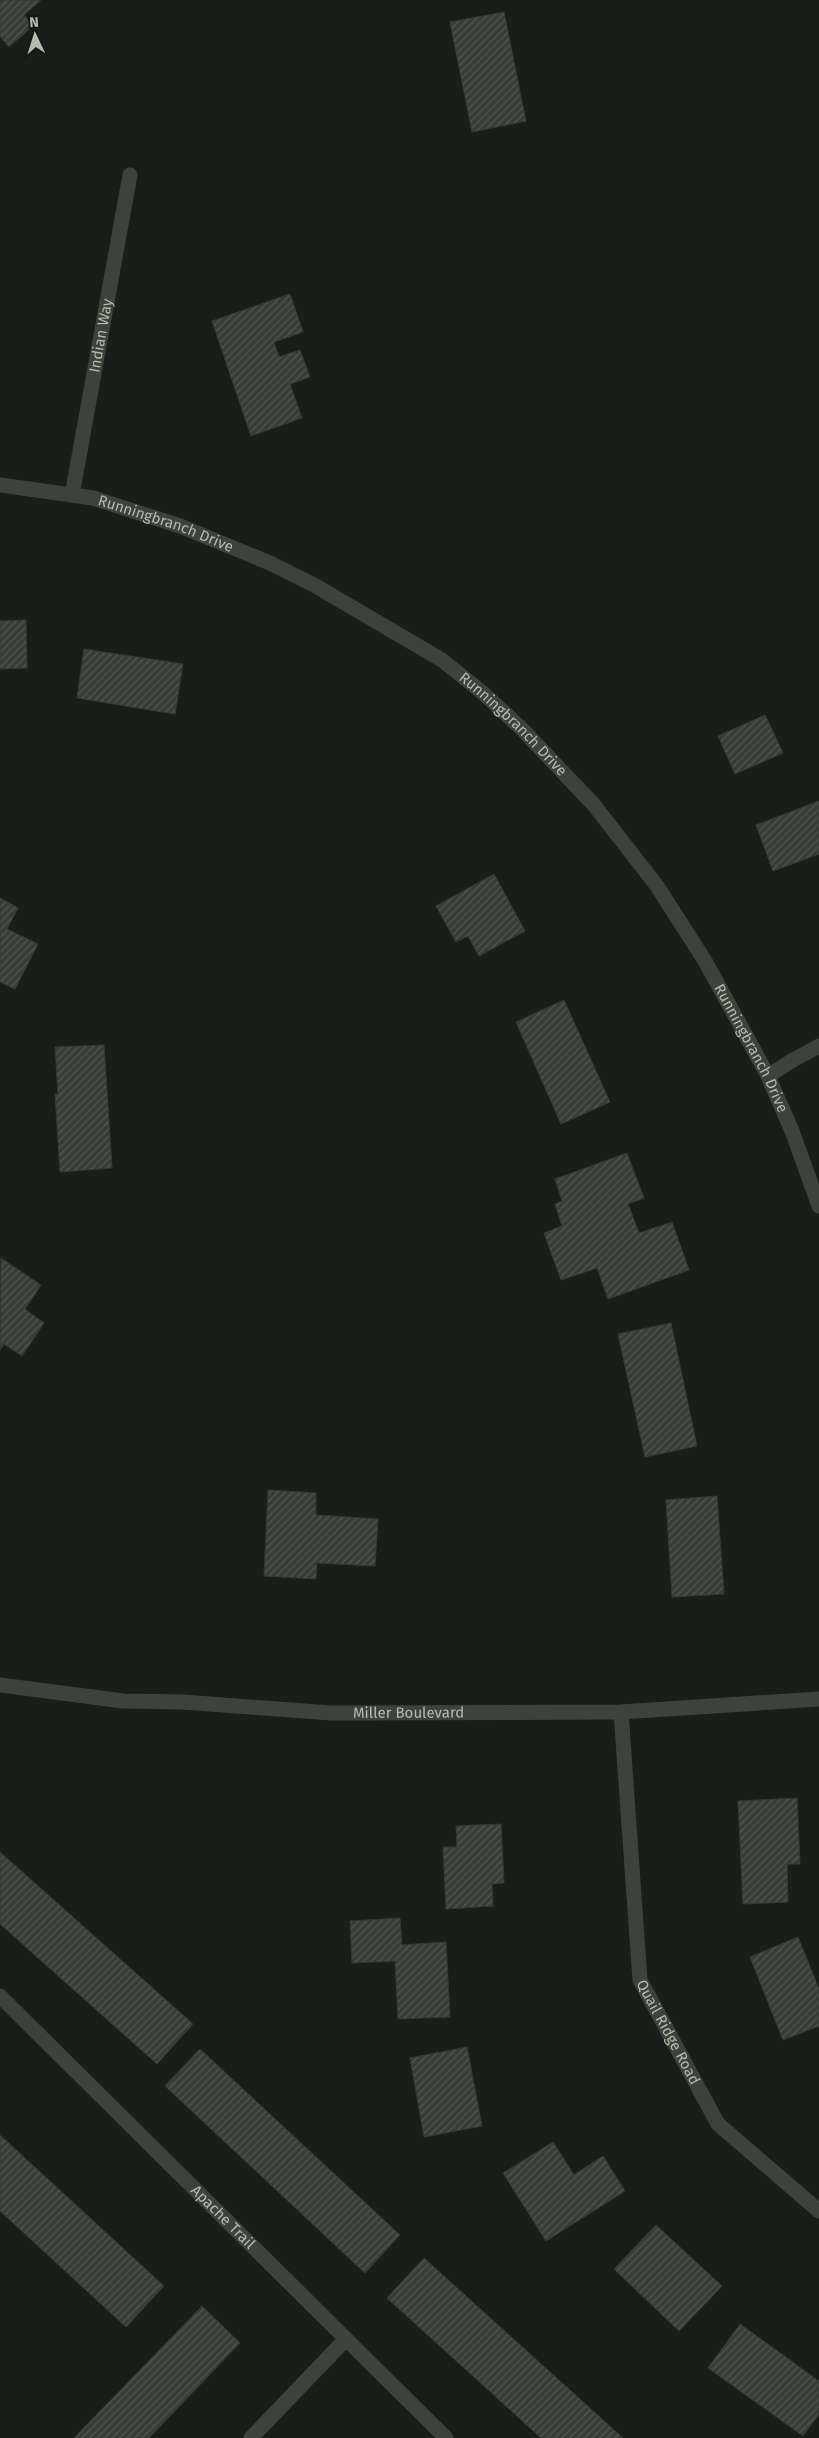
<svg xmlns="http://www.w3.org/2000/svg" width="819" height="2438" viewBox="0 0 819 2438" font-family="'Fira Sans',sans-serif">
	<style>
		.building { fill: url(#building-hatch); stroke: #363935 }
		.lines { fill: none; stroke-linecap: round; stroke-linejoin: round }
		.minor { stroke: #3f423c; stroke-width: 15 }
		.tertiary { stroke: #3f423c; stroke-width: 15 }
		.labels { text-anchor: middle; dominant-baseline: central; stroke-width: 4; stroke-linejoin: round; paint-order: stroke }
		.street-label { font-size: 15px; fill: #b6bcad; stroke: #161816 }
	</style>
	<defs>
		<pattern id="building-hatch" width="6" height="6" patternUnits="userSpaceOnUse" patternTransform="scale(1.25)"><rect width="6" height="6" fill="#3a3c38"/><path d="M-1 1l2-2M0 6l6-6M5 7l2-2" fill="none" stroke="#545652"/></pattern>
	</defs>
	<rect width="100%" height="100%" fill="#1b1d1b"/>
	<!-- building -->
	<path class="building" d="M 0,0 L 41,0 L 24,15 L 33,26 L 9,47 L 0,36 Z
		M 504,12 L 526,121 L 472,132 L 450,22 Z
		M 290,294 L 303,332 L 274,342 L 279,357 L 300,350 L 310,377 L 290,384 L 302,418 L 251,436 L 212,321 Z
		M 26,620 L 27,668 L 0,669 L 0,621 Z
		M 84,649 L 183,664 L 175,714 L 77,698 Z
		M 765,715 L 783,753 L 735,774 L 718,736 Z
		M 819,801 L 819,854 L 773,871 L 756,825 Z
		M 494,874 L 525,931 L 479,956 L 468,936 L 456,942 L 436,906 Z
		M 0,898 L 18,908 L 7,929 L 38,944 L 15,989 L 0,982 Z
		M 564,1000 L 610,1102 L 561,1124 L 516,1022 Z
		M 104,1045 L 112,1168 L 60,1172 L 55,1094 L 58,1094 L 55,1047 Z
		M 627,1153 L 644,1198 L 628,1204 L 639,1233 L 672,1222 L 689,1270 L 608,1299 L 597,1268 L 561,1280 L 544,1233 L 562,1226 L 555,1204 L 562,1201 L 555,1179 Z
		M 1,1258 L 41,1285 L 25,1309 L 44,1323 L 22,1356 L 4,1344 L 0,1350 Z
		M 671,1323 L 697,1446 L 645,1457 L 618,1334 Z
		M 268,1490 L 316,1493 L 316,1515 L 378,1519 L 375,1566 L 317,1563 L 316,1579 L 264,1576 Z
		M 717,1496 L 724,1594 L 672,1597 L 666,1500 Z
		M 797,1798 L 800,1864 L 787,1864 L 788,1902 L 743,1904 L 738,1801 Z
		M 501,1824 L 504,1883 L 492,1884 L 493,1906 L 446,1909 L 443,1847 L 457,1847 L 456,1826 Z
		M 0,1852 L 193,2024 L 157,2064 L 0,1924 Z
		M 400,1918 L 402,1945 L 446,1942 L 450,2017 L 398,2019 L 395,1961 L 352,1963 L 350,1921 Z
		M 798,1937 L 819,1989 L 819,2026 L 783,2040 L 750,1957 Z
		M 467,2047 L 482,2126 L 424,2137 L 410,2058 Z
		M 200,2049 L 400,2235 L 365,2273 L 165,2086 Z
		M 0,2135 L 164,2286 L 126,2327 L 0,2211 Z
		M 553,2142 L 574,2175 L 603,2156 L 625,2191 L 546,2241 L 503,2173 Z
		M 656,2225 L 722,2286 L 679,2331 L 614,2269 Z
		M 424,2258 L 623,2438 L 541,2438 L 387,2298 Z
		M 202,2306 L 240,2343 L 149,2438 L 74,2438 Z
		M 740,2324 L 819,2381 L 819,2414 L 803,2436 L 708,2368 Z"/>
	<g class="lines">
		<!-- minor -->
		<g class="minor">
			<path id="s1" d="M 0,485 L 93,498 L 180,526 L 270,563 L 314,585 L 442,660 L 483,693 L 521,728 L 594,805 L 657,886 L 705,961 L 768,1076 L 792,1131 L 819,1206"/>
			<path id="s2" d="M 72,495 L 130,175"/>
			<path d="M 768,1076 L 793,1060 L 819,1046"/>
			<path id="s3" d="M 621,1712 L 640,1980 L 718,2124 L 819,2211"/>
			<path id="s4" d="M 0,1996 L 446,2438"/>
			<path d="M 251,2438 L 346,2339"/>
		</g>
		<!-- tertiary -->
		<path class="tertiary" id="s5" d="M 0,1685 L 123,1701 L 183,1702 L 331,1713 L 621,1712 L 819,1699"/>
	</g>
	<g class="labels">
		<!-- street labels -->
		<g class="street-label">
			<text stroke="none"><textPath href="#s2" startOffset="162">Indian Way</textPath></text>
			<text stroke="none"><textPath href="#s1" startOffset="171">Runningbranch Drive</textPath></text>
			<text stroke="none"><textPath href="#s1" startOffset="576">Runningbranch Drive</textPath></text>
			<text stroke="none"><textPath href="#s1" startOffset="981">Runningbranch Drive</textPath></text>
			<text stroke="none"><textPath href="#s5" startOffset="410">Miller Boulevard</textPath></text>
			<text stroke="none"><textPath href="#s3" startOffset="328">Quail Ridge Road</textPath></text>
			<text stroke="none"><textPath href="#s4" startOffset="314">Apache Trail</textPath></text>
		</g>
	</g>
	<!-- north arrow -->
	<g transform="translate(35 35) rotate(356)" stroke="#161816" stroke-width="4" paint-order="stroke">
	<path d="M0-4L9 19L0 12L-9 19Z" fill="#b6bcad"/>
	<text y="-8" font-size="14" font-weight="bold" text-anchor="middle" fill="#b6bcad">N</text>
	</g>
</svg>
